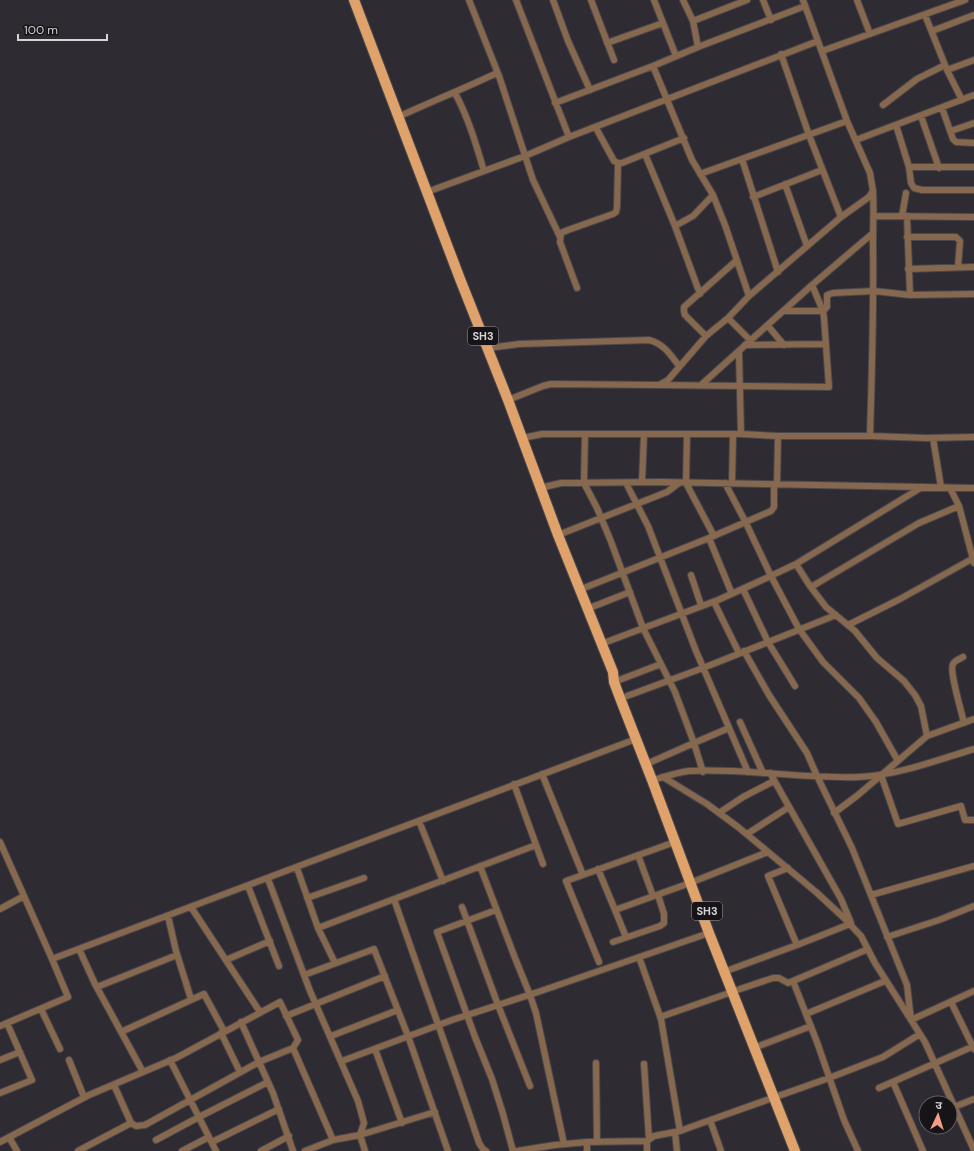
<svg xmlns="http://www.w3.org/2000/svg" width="974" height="1151" viewBox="0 0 974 1151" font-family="'DM Sans','Noto Sans Devanagari',sans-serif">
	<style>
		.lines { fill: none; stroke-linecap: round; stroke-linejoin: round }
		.street-casing { stroke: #4a464c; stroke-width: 8 }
		.primary-casing { stroke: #4a464c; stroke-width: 12 }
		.street { stroke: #86684e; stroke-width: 6 }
		.primary { stroke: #dfa26b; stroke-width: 10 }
		.labels { text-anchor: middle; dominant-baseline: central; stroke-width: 4; stroke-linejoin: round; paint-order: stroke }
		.shield { fill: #161417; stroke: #9c9a9d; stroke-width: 1 }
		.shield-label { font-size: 11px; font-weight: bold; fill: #d5d3d7 }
	</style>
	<rect width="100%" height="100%" fill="#2f2b32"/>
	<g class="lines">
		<defs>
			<path id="street" d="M 469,0 L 499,76 L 533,180 L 560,237
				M 516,0 L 569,137
				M 553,0 L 568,41 L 590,90
				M 591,0 L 614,60
				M 654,0 L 676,56
				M 683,0 L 693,21 L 698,47
				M 763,0 L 771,20
				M 857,0 L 870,34
				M 925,15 L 947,70 L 962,100
				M 693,21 L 747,0
				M 932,31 L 974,15
				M 607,43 L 663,23
				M 822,51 L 965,0
				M 781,54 L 809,135 L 841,217
				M 653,66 L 692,160 L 713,195 L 725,225 L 749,296
				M 947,70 L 974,60
				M 455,93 C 468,117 476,144 484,171
				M 555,103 L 653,66 L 698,47 L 805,6
				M 883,105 L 917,79 L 945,65
				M 942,108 L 953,139 L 956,142 L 974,143
				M 921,116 L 939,168
				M 398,117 C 431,102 465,88 497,73
				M 896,125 L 909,167 L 911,183 L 914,188 L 922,190 L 974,190
				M 596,128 L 614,161 L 618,163 L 622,163 L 684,138
				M 951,131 L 974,123
				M 856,140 L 974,95
				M 645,154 L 675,226 L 700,294
				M 742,159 L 778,272
				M 909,167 L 974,167
				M 700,174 L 847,121
				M 785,184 L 807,246
				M 427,192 L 525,156 L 569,137 L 818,41
				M 753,197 L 822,170
				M 874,216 L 974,217
				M 902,216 L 906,193
				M 907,216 L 910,295
				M 675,226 L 693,216 L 713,195
				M 907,237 L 956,237 L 960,241 L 958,267
				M 908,269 L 974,267
				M 577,288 L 560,242 L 561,233 L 568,230 L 613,214 L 616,212 L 617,207 L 618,163
				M 784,311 L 823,311 L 827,307 L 827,295 L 833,293 L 874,291 L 910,295 L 974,294
				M 728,318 L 751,341
				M 768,326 L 784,345
				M 706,336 L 685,315 L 684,311 L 684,307 L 737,260
				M 745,345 L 826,344
				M 488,348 L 519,344 L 649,340 C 664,344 670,354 679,366
				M 739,352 L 741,434
				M 661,385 L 829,387 L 824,318 L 823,311 L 812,285
				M 701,385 L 812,285 L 873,233
				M 508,400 L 543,386 L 551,384 L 659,385 L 668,380 L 706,336 L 728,318 L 749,296 L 841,217 L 869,197 L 873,191 L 870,173 L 847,121 L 803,0
				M 585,434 L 584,483 L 597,508 L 610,539 L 643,628 L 675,692 L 694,743 L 729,728
				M 687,435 L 686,483 L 714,536
				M 870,436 C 872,372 874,308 873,243 C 873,226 874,209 873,191
				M 523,438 L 542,434 L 741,434 L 778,436 L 870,436 L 926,438 L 974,437
				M 933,438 L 941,487
				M 642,482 L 644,434
				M 626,483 L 648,526 L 696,651 L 748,772
				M 725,483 L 745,521 L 771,576 L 799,629 L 823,662 L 859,698 L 876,722 L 898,761
				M 732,483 L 733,435
				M 777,484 L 778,436
				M 540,488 L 561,483 L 660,482 L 974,488
				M 950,488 L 959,506 L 974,563
				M 558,535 L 667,492 L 679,483
				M 709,538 L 732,594
				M 796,564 L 810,586 L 826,607 L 855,631 L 877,658 L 904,681 L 915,695 L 921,706 L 927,736
				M 691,575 L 701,605
				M 811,587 L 919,523 L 959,506
				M 743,589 L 768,642 L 795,686
				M 579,590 L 709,538 L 771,511 L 774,507 L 774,484
				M 714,602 L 739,653
				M 587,609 L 630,592
				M 848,625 L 900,599 L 972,559
				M 601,644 L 718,600 L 760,581 L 796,564 L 922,487
				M 744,651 L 769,695 L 807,753 L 817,776 L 852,848 L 907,985 L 911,1020 L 974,991
				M 963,657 C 960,659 955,660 953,664 C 949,671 962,713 964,723
				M 614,682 L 661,664
				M 627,696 L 703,668 L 836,615
				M 740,722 L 763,773
				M 651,762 L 694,743 L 703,772
				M 770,773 L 841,899 L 851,923
				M 542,774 L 583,875
				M 881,775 L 898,824 L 961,806 L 965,820 L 974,820
				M 663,777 L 707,804 L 738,827 L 816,892 L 843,917 L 861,936 L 875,963 L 925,1042 L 974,1150
				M 657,779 C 667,776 679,772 689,771 C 746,768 803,779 859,777 C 899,775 937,760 974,749
				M 514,784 L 543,864
				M 719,813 L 743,797 L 774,781
				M 834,813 L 858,795 L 927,736 L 974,719
				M 419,821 L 443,881
				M 747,834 L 789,807
				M 0,842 L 52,959 L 636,739
				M 638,855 L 653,896
				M 480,866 L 515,958 L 530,995 L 536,1013 L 564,1144
				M 297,868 L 318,928 L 335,963
				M 788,868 L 768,876 L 797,945
				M 598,869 L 615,910 L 690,883
				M 268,879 L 310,991 L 358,1101 L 364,1123 L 360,1135 L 435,1112
				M 695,881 L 768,852
				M 248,886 L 279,966
				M 871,895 L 974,866
				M 307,898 L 364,878
				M 394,899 C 422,981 452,1061 479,1143 L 483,1149 L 486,1151
				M 191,907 L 260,1012
				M 462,907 L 498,1005 L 530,1086
				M 0,909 L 24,896
				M 496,910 L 437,932 L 475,1037 L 492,1079 L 503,1114 L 513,1151
				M 615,910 L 626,937
				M 168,916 L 176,951 L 191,999
				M 318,928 L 536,845
				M 887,937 L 939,920 L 974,906
				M 613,942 L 660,926 L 664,923 L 664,914 L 658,895
				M 79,949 L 95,984 L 143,1072
				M 639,957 L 661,1019 L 680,1131
				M 226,960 L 270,941
				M 599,962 L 566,881 L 675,842
				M 729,970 L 797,945 L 850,924
				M 304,975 L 374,949 L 408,1036 L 448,1151
				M 97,987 L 177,955
				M 737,990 L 773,978 L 779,978 L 788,983 L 793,981
				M 951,1002 L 974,1049
				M 41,1009 L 60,1049
				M 806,1014 L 885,981
				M 286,1016 L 385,976
				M 660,1017 L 732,992
				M 241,1022 L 259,1062 L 293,1048
				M 0,1026 L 68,997 L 52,959
				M 121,1032 L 204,994 L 224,1031
				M 221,1033 L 240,1072
				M 331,1036 L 398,1010
				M 759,1046 L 811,1026
				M 375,1049 L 402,1123
				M 0,1060 L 20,1052
				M 69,1060 L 84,1097
				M 170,1060 L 216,1151
				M 342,1061 L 452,1020 L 538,992 L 709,933
				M 596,1063 L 597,1141
				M 644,1064 L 649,1139
				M 893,1082 L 923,1151
				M 879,1088 L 974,1046
				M 0,1093 L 32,1080 L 7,1023
				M 954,1107 L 974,1099
				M 710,1120 L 721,1151
				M 131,1123 L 136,1126 L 145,1125 L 259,1062 L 273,1093 L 293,1151
				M 675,1132 L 677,1151
				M 9,1137 L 17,1151
				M 156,1140 L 199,1117 L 268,1082
				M 647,1141 L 647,1151
				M 0,1142 L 89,1095 L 176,1058 L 280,1002 L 298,1040 L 293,1048 L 333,1140
				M 212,1142 L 279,1109
				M 587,1142 L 587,1151
				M 78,1151 L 131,1123 L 114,1085
				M 182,1151 L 209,1137
				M 261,1151 L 289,1136
				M 305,1151 L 333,1140 L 360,1135 L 365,1151
				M 517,1151 L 555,1145 L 587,1142 L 647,1141 L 654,1136 L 680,1131 L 702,1123 L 829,1078 L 883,1057 L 920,1034
				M 858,1151 L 844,1120 L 817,1042 L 793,981 L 868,949"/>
			<path id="primary" d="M 354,0 L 460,279 L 508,400 L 558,535 L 613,672 L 614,682 L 620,698 L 652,780 L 709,933 L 795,1151"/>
		</defs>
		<!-- street casing -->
		<use href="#street" class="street-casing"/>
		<!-- primary casing -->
		<use href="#primary" class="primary-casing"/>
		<!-- street -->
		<use href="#street" class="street"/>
		<!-- primary -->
		<use href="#primary" class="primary"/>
	</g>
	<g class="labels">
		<!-- shield labels -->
		<g class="shield">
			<rect x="468" y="327" width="30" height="18" rx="3"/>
			<rect x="692" y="902" width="30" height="18" rx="3"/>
		</g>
		<g class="shield-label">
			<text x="483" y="336">SH3</text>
			<text x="707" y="911">SH3</text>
		</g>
	</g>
	<!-- north arrow -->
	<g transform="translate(938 1115) rotate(4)"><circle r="19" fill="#161417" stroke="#626064"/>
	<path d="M0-3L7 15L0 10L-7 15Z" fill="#f49e87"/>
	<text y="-6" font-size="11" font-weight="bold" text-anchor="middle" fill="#d5d3d7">उ</text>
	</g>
	<!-- scale -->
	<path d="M18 34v6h89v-6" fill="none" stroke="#d5d3d7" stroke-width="2"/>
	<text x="24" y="34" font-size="12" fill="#d5d3d7" stroke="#161417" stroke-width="3" paint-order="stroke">100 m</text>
</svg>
